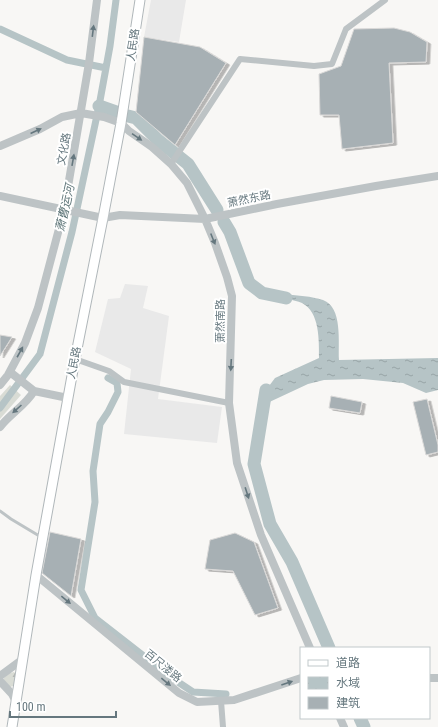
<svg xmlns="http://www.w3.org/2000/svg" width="438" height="727" viewBox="0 0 438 727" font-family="'Roboto Condensed','Noto Sans SC',sans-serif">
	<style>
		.built { fill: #e9e9e9 }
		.forest { fill: url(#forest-firs) }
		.park { fill: #d9dcd5 }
		.water { fill: url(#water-ripples) }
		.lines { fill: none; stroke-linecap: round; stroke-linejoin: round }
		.canal { stroke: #b6c4c6; stroke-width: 7 }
		.river { stroke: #b6c4c6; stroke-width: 13 }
		.building { fill: #a7b0b4; stroke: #dad9d8; filter: url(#shadow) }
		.secondary-casing { stroke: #b0b7ba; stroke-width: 11 }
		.service { stroke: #bdc3c5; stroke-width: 3 }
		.minor { stroke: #bdc3c5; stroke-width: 6 }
		.tertiary { stroke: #bdc3c5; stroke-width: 8 }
		.secondary { stroke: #fff; stroke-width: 9 }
		.oneway { fill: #65777e }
		.labels { text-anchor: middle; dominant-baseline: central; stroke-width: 4; stroke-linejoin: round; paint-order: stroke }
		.street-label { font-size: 11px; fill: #65777e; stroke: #fff }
		.water-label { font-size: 12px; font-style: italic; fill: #5f7679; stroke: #fff }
	</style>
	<defs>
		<pattern id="forest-firs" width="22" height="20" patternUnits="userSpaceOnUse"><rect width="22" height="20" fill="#d9dcd5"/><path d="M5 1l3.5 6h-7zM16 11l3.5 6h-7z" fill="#b4b7b2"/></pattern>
		<pattern id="water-ripples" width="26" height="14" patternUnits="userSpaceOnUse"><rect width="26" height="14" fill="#b6c4c6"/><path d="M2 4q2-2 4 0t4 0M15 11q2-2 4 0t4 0" fill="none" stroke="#98a4a6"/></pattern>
		<filter id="shadow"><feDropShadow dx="3.5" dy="2" stdDeviation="0" flood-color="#0004"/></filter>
	</defs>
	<rect width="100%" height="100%" fill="#f8f7f5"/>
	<!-- built -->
	<path class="built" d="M 151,0 L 186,0 L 179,42 L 144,37 Z
		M 125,284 L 148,286 L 143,308 L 169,316 L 158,399 L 222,407 L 217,443 L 124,434 L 131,369 L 95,352 L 108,299 L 120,298 Z"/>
	<!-- forest -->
	<path class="forest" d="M 14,672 L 17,675 L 16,685 L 10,687 L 4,680 L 4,678 L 10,673 Z"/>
	<!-- park -->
	<path class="park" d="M 10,385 L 21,395 L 0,419 L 0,396 Z"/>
	<!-- water -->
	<path class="water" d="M 286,294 C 298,296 311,296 323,300 C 343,307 338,343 339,360 L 438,358 L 438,390 L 426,393 L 403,383 L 363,379 L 324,380 L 308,384 L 263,405 L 266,390 L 275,378 L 319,358 C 319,341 320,312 302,303 C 298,301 292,300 287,299 Z"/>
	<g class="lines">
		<!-- canal -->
		<path class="canal" d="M 0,29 L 67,60 L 106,68
			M 108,378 L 117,383 L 118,392 L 108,412 L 100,424 L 93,471 L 95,502 L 81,590 L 95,618 L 172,678 L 193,692 L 226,694
			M 0,408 L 40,354 L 72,232 L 99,106 L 110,46 L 116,0"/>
		<!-- river -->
		<path class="river" d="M 99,106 L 116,112
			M 128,116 L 136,118 L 158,140 L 188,164 L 217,210
			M 224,222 L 230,232 L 249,283 L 262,293 L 286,298
			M 266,390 L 254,464 L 270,524 L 292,562 L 329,648
			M 360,718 L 364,727"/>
	</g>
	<!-- building -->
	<path class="building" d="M 394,28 L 410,32 L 427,42 L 426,62 L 389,63 L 393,143 L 342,149 L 339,115 L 320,115 L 319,74 L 341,66 L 354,29 Z
		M 144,37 L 200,47 L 226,63 L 175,145 L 136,112 Z
		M 0,335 L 12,337 L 0,356 Z
		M 331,396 L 362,402 L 360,413 L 329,408 Z
		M 427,399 L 438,445 L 438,452 L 426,455 L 413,402 Z
		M 50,532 L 81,539 L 71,596 L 42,573 Z
		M 235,533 L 254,542 L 278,608 L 255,615 L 233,571 L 205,569 L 210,540 Z"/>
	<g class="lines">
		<defs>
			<path id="secondary" d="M 12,727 L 36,575 L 75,359 L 103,218 L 121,123 L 140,0"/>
		</defs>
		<!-- secondary casing -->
		<use href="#secondary" class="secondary-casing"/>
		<!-- service -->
		<path class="service" d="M 0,511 L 11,519 L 41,537"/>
		<!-- minor -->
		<path class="minor" d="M 171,164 L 240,59 L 314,66 L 332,64 L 346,29 L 385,0
			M 75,359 L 109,371 L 124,382 L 229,403
			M 221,701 L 223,727"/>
		<!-- tertiary -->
		<path class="tertiary" d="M 0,146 L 40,129 L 62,117 L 81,113 L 104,117 L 121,123 L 129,131 L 152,147 L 171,164 L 187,183 L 205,219 L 215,243 L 227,277 L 232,296 L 229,403 L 237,463 L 261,535 L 310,648
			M 0,196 L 103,218 L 120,215 L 205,219 L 277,204 L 376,186 L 438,176
			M 10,372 L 34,391 L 68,398
			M 0,385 L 8,375 L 25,343 L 38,308 L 64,210 L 89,63 L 97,0
			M 0,427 C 10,414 26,405 34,391
			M 36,575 L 179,693 L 197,702 L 234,700 L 301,678
			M 0,676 L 23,659
			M 429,678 L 438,678
			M 0,681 L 12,694 L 16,702
			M 340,718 L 344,727"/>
		<!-- secondary -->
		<use href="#secondary" class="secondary"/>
	</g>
	<!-- one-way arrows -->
	<defs><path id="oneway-solid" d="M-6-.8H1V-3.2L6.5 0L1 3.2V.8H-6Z"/></defs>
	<g class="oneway">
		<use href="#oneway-solid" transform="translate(93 31) rotate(-83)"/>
		<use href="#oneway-solid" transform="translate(36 131) rotate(-25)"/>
		<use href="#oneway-solid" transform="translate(137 137) rotate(34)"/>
		<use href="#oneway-solid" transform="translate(73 160) rotate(-80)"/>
		<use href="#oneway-solid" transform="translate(213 239) rotate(68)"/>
		<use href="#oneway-solid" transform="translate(20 352) rotate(-61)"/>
		<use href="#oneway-solid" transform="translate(231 365) rotate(93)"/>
		<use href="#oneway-solid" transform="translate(17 409) rotate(138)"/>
		<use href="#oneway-solid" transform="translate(247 493) rotate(72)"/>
		<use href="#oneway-solid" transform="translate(66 600) rotate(39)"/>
		<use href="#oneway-solid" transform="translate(166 682) rotate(39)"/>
		<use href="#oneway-solid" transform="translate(287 683) rotate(-19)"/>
	</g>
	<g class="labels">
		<!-- street labels -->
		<g class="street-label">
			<text transform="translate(133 45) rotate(-81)">人民路</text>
			<text transform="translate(64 149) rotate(-80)">文化路</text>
			<text transform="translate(249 199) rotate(-12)">萧然东路</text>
			<text transform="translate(220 321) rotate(-90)">萧然南路</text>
			<text transform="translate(74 363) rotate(-79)">人民路</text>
			<text transform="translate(163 666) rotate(39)">百尺溇路</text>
		</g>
		<!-- water labels -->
		<g class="water-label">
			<text transform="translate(65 208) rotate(-77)">萧曹运河</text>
		</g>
	</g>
	<!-- legend -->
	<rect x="300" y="647" width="130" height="72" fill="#ffffff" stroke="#c1c9cb"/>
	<rect x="308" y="660" width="20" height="6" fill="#ffffff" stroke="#c1c9cb"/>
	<text x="336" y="667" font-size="12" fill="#65777e">道路</text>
	<rect x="308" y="677" width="20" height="12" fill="url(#water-ripples)" stroke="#c1c9cb"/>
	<text x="336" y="687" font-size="12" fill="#65777e">水域</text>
	<rect x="308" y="697" width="20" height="12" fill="#a7b0b4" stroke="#c1c9cb"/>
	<text x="336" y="707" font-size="12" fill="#65777e">建筑</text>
	<!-- scale -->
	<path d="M10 711v6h106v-6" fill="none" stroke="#65777e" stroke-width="2"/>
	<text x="16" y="711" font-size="12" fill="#65777e" stroke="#ffffff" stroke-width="3" paint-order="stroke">100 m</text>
</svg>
